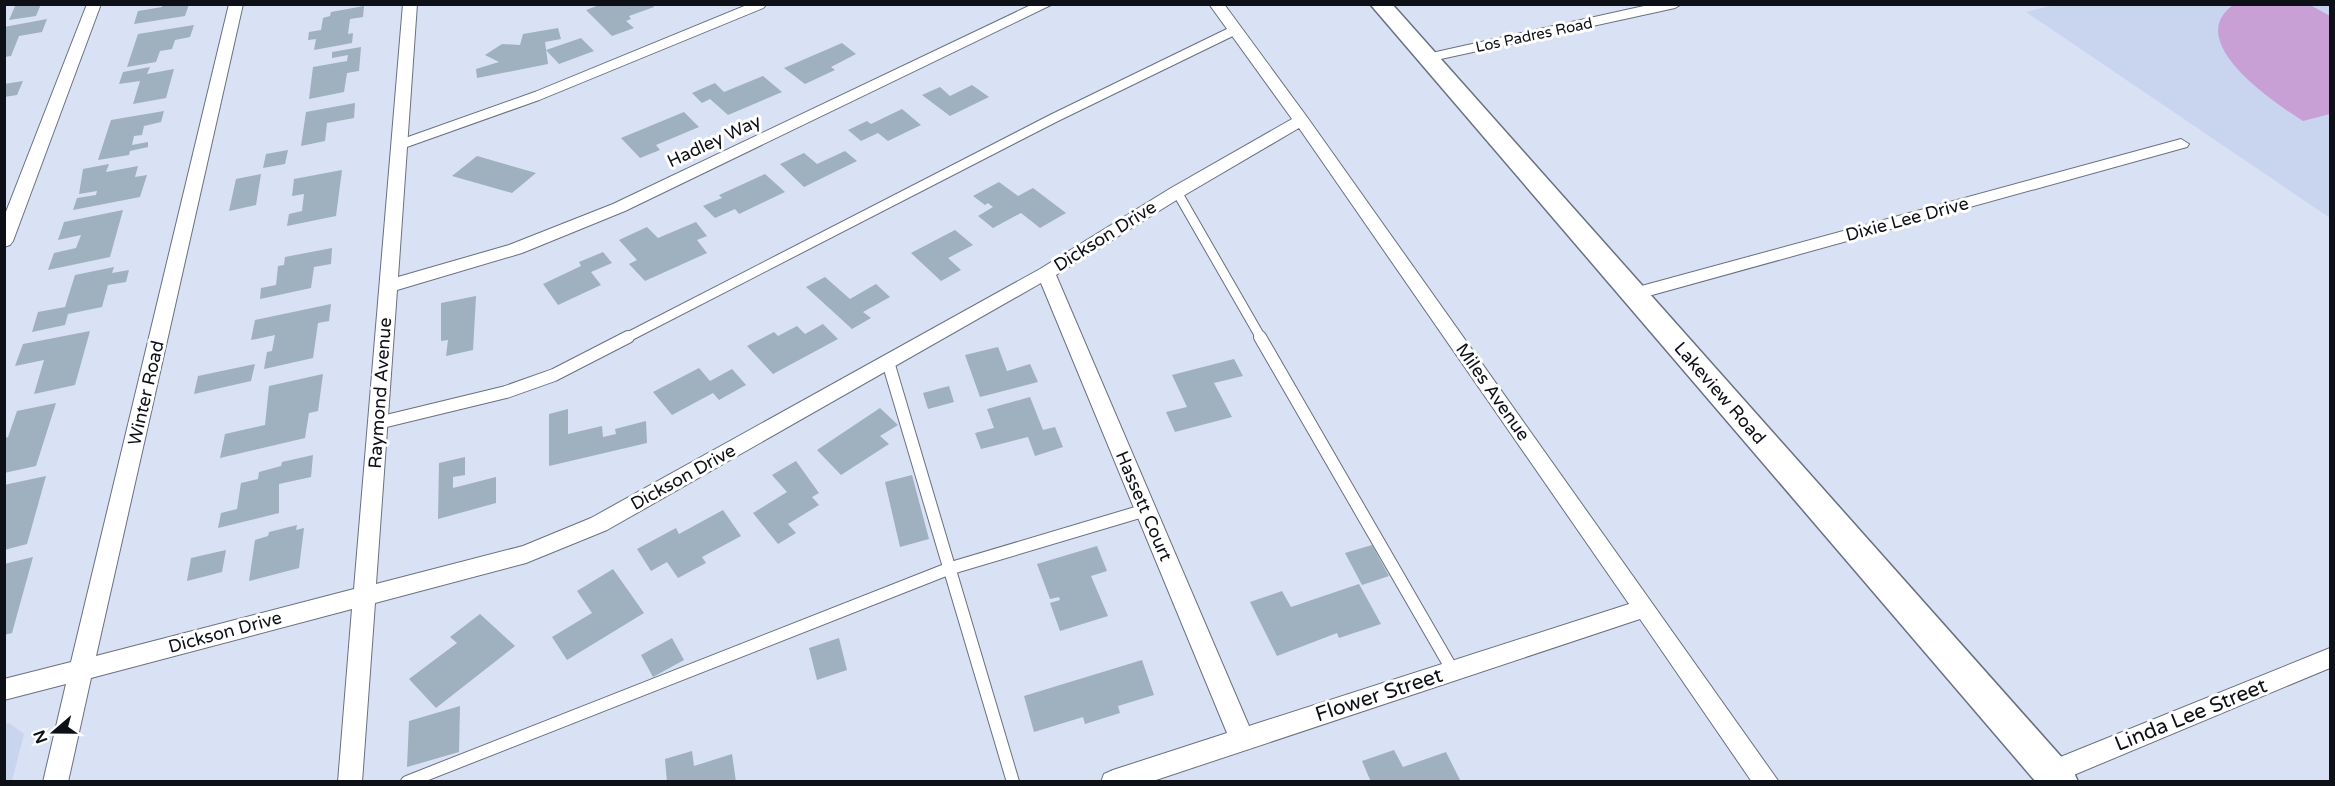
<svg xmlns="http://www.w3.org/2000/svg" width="2335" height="786" viewBox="0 0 2335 786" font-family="'Varela Round',sans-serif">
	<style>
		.built { fill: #c9d4ee }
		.green { fill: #c8a0d5 }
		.building { fill: #9fb0be }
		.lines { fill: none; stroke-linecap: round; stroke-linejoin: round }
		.lane-far1-casing { stroke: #697081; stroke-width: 11 }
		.lane-casing { stroke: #697081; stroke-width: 14 }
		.street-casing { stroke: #697081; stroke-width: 2 }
		.secondary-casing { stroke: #697081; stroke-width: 3 }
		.lane-far1 { stroke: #fff; stroke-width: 9 }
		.lane { stroke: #fff; stroke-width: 12 }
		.street { fill: #fff; fill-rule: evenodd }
		.secondary { fill: #fff; fill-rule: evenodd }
		.labels { text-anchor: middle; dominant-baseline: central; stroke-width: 6; stroke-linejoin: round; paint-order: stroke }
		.far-street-label { font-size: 15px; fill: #0e1017; stroke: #fff }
		.street-label { font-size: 18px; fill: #0e1017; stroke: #fff }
		.near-street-label { font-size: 21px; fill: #0e1017; stroke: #fff }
	</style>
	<rect width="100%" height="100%" fill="#d9e1f5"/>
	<!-- built -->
	<path class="built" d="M 2058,4 L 2330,5 L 2330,218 L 2026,12 Z
		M 9,723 L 24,734 L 12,781 L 5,781 L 5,724 Z"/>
	<!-- green -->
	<path class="green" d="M 2233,5 L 2310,5 L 2330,16 L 2330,114 L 2303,121 C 2276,104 2182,42 2233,5 Z"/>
	<!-- building -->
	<path class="building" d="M 16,4 L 41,4 L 36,16 L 9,20 Z
		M 162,4 L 189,4 L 185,16 L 134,24 L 138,11 L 162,7 Z
		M 602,4 L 652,4 L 654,7 L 629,16 L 631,19 L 626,21 L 634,28 L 612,36 L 586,10 Z
		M 364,6 L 363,17 L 350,19 L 348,34 L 353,33 L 352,43 L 314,50 L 316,39 L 308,40 L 309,32 L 321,30 L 323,18 L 330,16 L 331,12 Z
		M 47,19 L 42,32 L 19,36 L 11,56 L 4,57 L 4,27 Z
		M 194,25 L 190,37 L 175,40 L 172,49 L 160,51 L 156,62 L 127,67 L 138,34 Z
		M 558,28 L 561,39 L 545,42 L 548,64 L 477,78 L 476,69 L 499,62 L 485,55 L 502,44 L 520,45 L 523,34 Z
		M 581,38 L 594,51 L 559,64 L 546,50 Z
		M 842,43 L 856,54 L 831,67 L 835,70 L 805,84 L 784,68 Z
		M 361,47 L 359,71 L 347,73 L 344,92 L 309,99 L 313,67 L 347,61 L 348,55 L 332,58 L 332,52 Z
		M 150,67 L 147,74 L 174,69 L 166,98 L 133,104 L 140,81 L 119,84 L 123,72 Z
		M 763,76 L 782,92 L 728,115 L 710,99 L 702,103 L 692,93 L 715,83 L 724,92 Z
		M 23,81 L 17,95 L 4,97 L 4,84 Z
		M 972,85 L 989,97 L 950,116 L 922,95 L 940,87 L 950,96 Z
		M 355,103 L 354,118 L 327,123 L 325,141 L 301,146 L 306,112 Z
		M 902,109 L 921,125 L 888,141 L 878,133 L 861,141 L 848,130 L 867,121 L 871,124 Z
		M 164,111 L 161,122 L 144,126 L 142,135 L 134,136 L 132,145 L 148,142 L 148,147 L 130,151 L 129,155 L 98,160 L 111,120 Z
		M 684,112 L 699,127 L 656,145 L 660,150 L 640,158 L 621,138 Z
		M 288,150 L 285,164 L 263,168 L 266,154 Z
		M 845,151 L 857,161 L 804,187 L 780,164 L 804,153 L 817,164 Z
		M 477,156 L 536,173 L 512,193 L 452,176 Z
		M 109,164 L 106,172 L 138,166 L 135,177 L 147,175 L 140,197 L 73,210 L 77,198 L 96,195 L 97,191 L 79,194 L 83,169 Z
		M 342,170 L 336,216 L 287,226 L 289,214 L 302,211 L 304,194 L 292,196 L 294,179 Z
		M 261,174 L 256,205 L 229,211 L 236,179 Z
		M 765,174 L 785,192 L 739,214 L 735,209 L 715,218 L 703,206 L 722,198 L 719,195 Z
		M 999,182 L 1018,196 L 1033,188 L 1066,213 L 1040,228 L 1021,213 L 993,228 L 978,216 L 993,207 L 988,203 L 985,205 L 973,196 Z
		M 123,210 L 110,257 L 48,270 L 54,253 L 76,248 L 81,235 L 58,240 L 64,222 Z
		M 696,222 L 707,236 L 697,240 L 707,253 L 645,281 L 629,264 L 637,260 L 619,240 L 647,227 L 658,238 Z
		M 955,230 L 973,245 L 948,258 L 961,270 L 941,281 L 911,253 Z
		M 332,248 L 331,264 L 314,267 L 311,288 L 260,299 L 261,288 L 276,285 L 278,266 L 284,265 L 285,257 Z
		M 603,252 L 612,263 L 591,272 L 601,285 L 558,305 L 543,284 L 581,266 L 579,262 Z
		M 114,267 L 112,273 L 129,270 L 126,282 L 108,285 L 102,307 L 68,314 L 65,325 L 32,332 L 38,312 L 65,307 L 75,275 Z
		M 825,277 L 850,299 L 876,284 L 890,297 L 863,312 L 871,318 L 852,329 L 806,287 Z
		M 476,296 L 473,350 L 446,356 L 448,340 L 441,341 L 441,303 Z
		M 331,304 L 329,321 L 318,323 L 313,358 L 264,369 L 267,352 L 272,351 L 275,335 L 251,340 L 255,320 Z
		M 823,324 L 838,339 L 773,374 L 747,346 L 774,332 L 778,336 L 797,326 L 805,334 Z
		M 90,331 L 75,385 L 34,394 L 44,360 L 15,366 L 23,344 Z
		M 998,347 L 1007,371 L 1030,364 L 1038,382 L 980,397 L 965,355 Z
		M 1234,359 L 1243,376 L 1214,383 L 1232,417 L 1175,432 L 1166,412 L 1187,407 L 1172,375 Z
		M 255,364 L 251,381 L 194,394 L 198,376 Z
		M 699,368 L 710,381 L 732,369 L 746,385 L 719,400 L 713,393 L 672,415 L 653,392 Z
		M 323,374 L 318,411 L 309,413 L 305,438 L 220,458 L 225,434 L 265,425 L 269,386 Z
		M 949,386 L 954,402 L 928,409 L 923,393 Z
		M 1030,397 L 1043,430 L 1055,427 L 1063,447 L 1035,456 L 1028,437 L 981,449 L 975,433 L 994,428 L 987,409 Z
		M 56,403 L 36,466 L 4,473 L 4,438 L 8,437 L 17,411 Z
		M 880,408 L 898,425 L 880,436 L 889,444 L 841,475 L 817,450 Z
		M 568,409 L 568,434 L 602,426 L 603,437 L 616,434 L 615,429 L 646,421 L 647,443 L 549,466 L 549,414 Z
		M 313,455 L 311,477 L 279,484 L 279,513 L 218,528 L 221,513 L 237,509 L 241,483 L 258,479 L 259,472 L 281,466 L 282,462 Z
		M 465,457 L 465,475 L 453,477 L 453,488 L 496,477 L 496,503 L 438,519 L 439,463 Z
		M 796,461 L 819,493 L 812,497 L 819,505 L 788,524 L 796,533 L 778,544 L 753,513 L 787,492 L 772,475 Z
		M 912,475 L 929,539 L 900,547 L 885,482 Z
		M 46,476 L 27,544 L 4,550 L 4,485 Z
		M 723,510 L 741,536 L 702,557 L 706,563 L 678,578 L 667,562 L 651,571 L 637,549 L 676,528 L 679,534 Z
		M 297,525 L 296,530 L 304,528 L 299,568 L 249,581 L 255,540 L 268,536 L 269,532 Z
		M 1372,545 L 1389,576 L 1362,585 L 1345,553 Z
		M 1097,546 L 1107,571 L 1091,576 L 1108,616 L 1060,631 L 1050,603 L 1060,600 L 1059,597 L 1050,599 L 1037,564 Z
		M 226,550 L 222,572 L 187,581 L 191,558 Z
		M 33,557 L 12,633 L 4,635 L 4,564 Z
		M 613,569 L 644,613 L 567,660 L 552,637 L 592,613 L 577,591 Z
		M 1359,584 L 1381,624 L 1339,638 L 1337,633 L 1277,656 L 1250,602 L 1282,591 L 1291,607 Z
		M 480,614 L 515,646 L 436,708 L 409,679 L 457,643 L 450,637 Z
		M 672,638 L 684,660 L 653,677 L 641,655 Z
		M 839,638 L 847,670 L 817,680 L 809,648 Z
		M 1142,660 L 1154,695 L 1118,706 L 1120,713 L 1085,724 L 1083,717 L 1034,732 L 1024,696 Z
		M 460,706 L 459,752 L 407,767 L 409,721 Z
		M 1394,750 L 1403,767 L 1446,752 L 1461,782 L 1371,782 L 1362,761 Z
		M 692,751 L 694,766 L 732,754 L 736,782 L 667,782 L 665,759 Z"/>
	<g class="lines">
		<defs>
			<path id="lane-far1" d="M 399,145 L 537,96 L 761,4
				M 1177,192 L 1261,338
				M 626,338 L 1054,118 L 1235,30"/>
			<path id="lane" d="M 1260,337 L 1453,671
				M 888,362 L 1013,782
				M 378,423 L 506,392 L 554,375 L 628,337
				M 407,782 L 948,569 L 1146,510"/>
			<path id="street" d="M 87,4 L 101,4 L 13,241 L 10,245 L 4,247 L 4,217 Z
				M 229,4 L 243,4 L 96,656 L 354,589 L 403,4 L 417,4 L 398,277 L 509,245 L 613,204 L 1033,4 L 1053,4 L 625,211 L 522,253 L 397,290 L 376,584 L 523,546 L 591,518 L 1040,269 L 1171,188 L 1292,119 L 1209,4 L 1224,4 L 1307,117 L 1779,782 L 1752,782 L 1640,619 L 1150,782 L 1101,782 L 1104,774 L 1113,770 L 1227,733 L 1041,283 L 607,530 L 526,563 L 375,603 L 362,782 L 338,782 L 352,609 L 91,678 L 68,782 L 43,782 L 66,684 L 4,700 L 4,679 L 71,662 ZM 1299,128 L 1629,604 L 1249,726 L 1056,275 L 1183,196 Z
				M 1653,4 L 1682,4 L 1675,8 L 1427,62 L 1420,58 L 1427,54 Z
				M 2181,139 L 2189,144 L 2187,147 L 1634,300 L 1628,298 L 1625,294 L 1628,290 L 1634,288 Z
				M 2330,648 L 2330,668 L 2057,782 L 2043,780 L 2040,772 L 2043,764 Z"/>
			<path id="secondary" d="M 1370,4 L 1392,4 L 2073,770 L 2078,782 L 2036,782 Z"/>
		</defs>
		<!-- lane-far1 casing -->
		<use href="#lane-far1" class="lane-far1-casing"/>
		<!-- lane casing -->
		<use href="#lane" class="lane-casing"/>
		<!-- street casing -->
		<use href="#street" class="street-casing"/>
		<!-- secondary casing -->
		<use href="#secondary" class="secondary-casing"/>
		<!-- lane-far1 -->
		<use href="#lane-far1" class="lane-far1"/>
		<!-- lane -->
		<use href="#lane" class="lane"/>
		<!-- street -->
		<use href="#street" class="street"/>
		<!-- secondary -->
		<use href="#secondary" class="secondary"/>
	</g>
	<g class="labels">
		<!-- far-street labels -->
		<g class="far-street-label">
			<text transform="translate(1534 35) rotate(-12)">Los Padres Road</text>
		</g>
		<!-- street labels -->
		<g class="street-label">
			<text transform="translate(714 141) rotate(-25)">Hadley Way</text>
			<text transform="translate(1907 219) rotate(-15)">Dixie Lee Drive</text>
			<text transform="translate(1105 236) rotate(-32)">Dickson Drive</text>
			<text transform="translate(1493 392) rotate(55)">Miles Avenue</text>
			<text transform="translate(146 393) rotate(-77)">Winter Road</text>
			<text transform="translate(380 393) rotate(-86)">Raymond Avenue</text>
			<text transform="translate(1720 393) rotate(49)">Lakeview Road</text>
			<text transform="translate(683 477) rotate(-29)">Dickson Drive</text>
			<text transform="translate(1144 506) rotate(67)">Hassett Court</text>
			<text transform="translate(225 632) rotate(-15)">Dickson Drive</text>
		</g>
		<!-- near-street labels -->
		<g class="near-street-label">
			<text transform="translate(1379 695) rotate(-18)">Flower Street</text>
			<text transform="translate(2191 715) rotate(-22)">Linda Lee Street</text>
		</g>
	</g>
	<!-- border -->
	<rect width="2335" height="786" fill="none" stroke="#0e1017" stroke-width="12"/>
	<!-- north arrow -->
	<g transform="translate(54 732) rotate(250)" stroke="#ffffff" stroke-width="4.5" paint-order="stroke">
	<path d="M0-4.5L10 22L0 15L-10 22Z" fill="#0e1017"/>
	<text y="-9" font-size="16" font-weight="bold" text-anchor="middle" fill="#0e1017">N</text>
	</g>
</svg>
